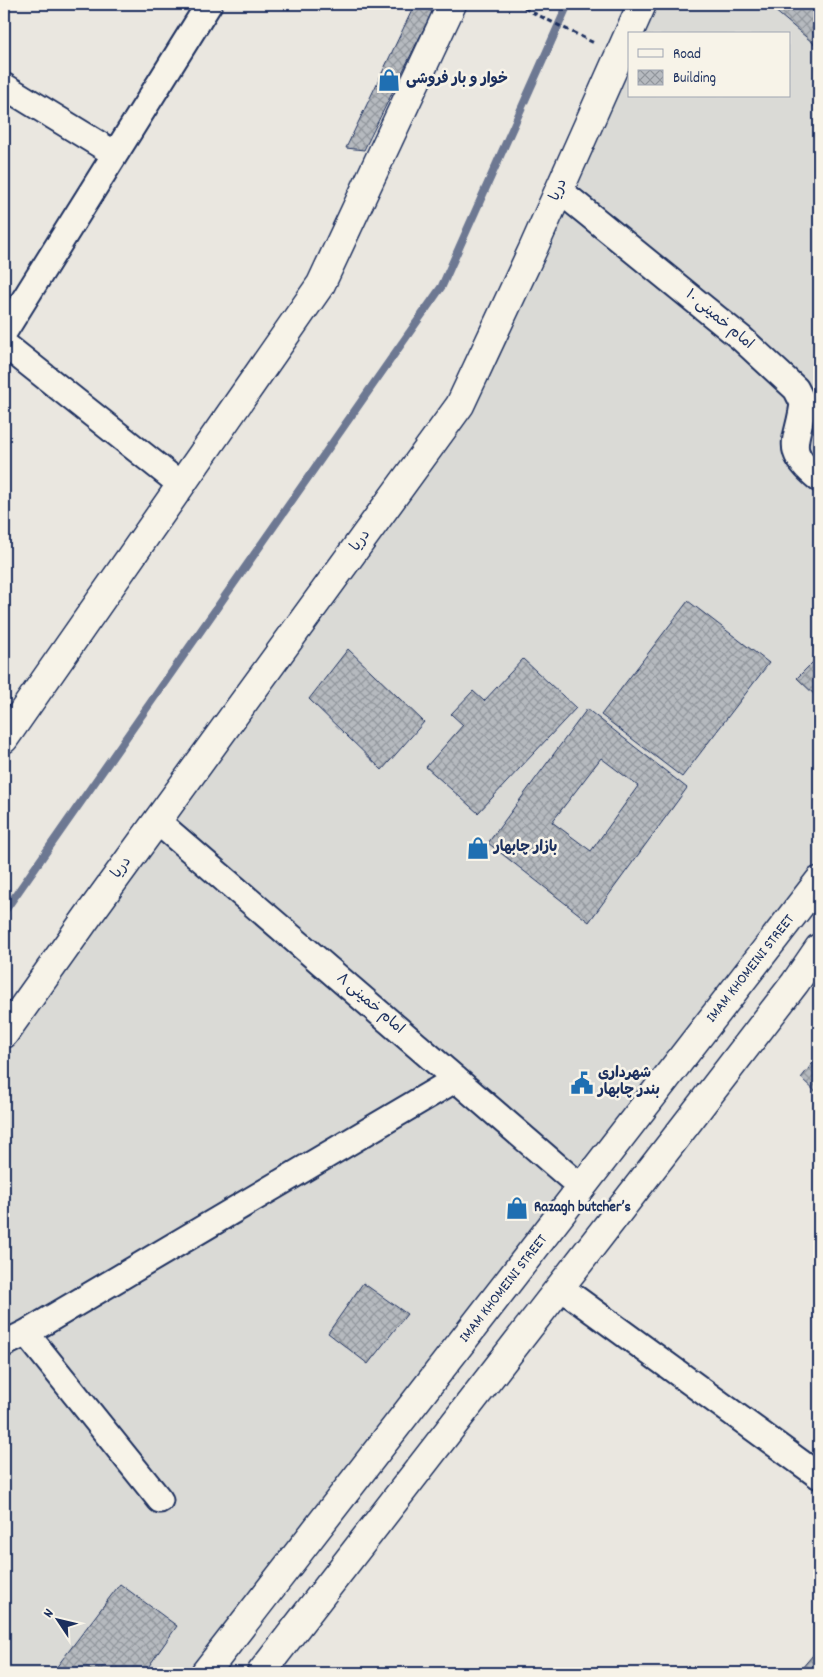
<svg xmlns="http://www.w3.org/2000/svg" width="823" height="1677" viewBox="0 0 823 1677" font-family="Dekko,'Playpen Sans Arabic',sans-serif">
	<style>
		.built { fill: #dadad6; fill-rule: evenodd }
		.lines { fill: none; stroke-linecap: round; stroke-linejoin: round }
		.stream { stroke: #6d7892; stroke-width: 8 }
		.building { fill: url(#building-cross-hatch); stroke: #1b2f5e; fill-rule: evenodd }
		.street-casing { stroke: #1b2f5e; stroke-width: 29 }
		.secondary-casing { stroke: #1b2f5e; stroke-width: 31 }
		.primary-casing { stroke: #1b2f5e; stroke-width: 31 }
		.path { stroke: #1b2f5e; stroke-width: 3; stroke-dasharray: 5 4; stroke-linecap: butt }
		.street { stroke: #f7f3e8; stroke-width: 25 }
		.secondary { stroke: #f7f3e8; stroke-width: 28 }
		.primary { stroke: #f7f3e8; stroke-width: 28 }
		.labels { text-anchor: middle; dominant-baseline: central; stroke-width: 5; stroke-linejoin: round; paint-order: stroke }
		.poi-label { font-size: 15px; font-weight: bold; fill: #1b2f5e; stroke: #f7f3e8; text-anchor: start }
		.street-label { font-size: 15px; fill: #1b2f5e; stroke: #f7f3e8 }
	</style>
	<defs>
		<pattern id="building-cross-hatch" width="8" height="8" patternUnits="userSpaceOnUse" patternTransform="scale(1.25)"><rect width="8" height="8" fill="#b6babf"/><path d="M0 0l8 8M0 8l8-8" fill="none" stroke="#93989e"/></pattern>
	</defs>
	<rect width="100%" height="100%" fill="#eae7e0"/>
	<filter id="ink" filterUnits="userSpaceOnUse"><feTurbulence type="fractalNoise" baseFrequency=".02" numOctaves="2"/><feDisplacementMap in="SourceGraphic" scale="10" xChannelSelector="R" yChannelSelector="G"/><feConvolveMatrix kernelMatrix="1 2 1 2 8 2 1 2 1" color-interpolation-filters="sRGB"/></filter>
	<g filter="url(#ink)">
		<!-- built -->
		<path class="built" d="M 642,4 L 819,4 L 819,875 L 207,1673 L 4,1673 L 4,1036 L 460,405 ZM 629,34 L 789,34 L 789,96 L 629,96 Z"/>
		<g class="lines">
			<!-- stream -->
			<path class="stream" d="M 4,912 L 442,286 L 568,4"/>
		</g>
		<!-- building -->
		<path class="building" d="M 415,4 L 421,4 L 432,12 L 364,150 L 346,148 Z
			M 767,4 L 819,4 L 819,48 Z
			M 688,601 L 769,663 L 682,777 L 601,715 Z
			M 348,649 L 424,722 L 382,770 L 309,699 Z
			M 819,656 L 819,699 L 797,678 Z
			M 523,659 L 576,708 L 478,813 L 426,767 L 463,725 L 451,714 L 473,691 L 484,701 Z
			M 587,709 L 687,788 L 589,922 L 488,843 ZM 601,758 L 638,786 L 591,851 L 552,822 Z
			M 819,1055 L 819,1095 L 801,1078 Z
			M 363,1283 L 407,1314 L 368,1364 L 328,1333 Z
			M 120,1584 L 177,1626 L 144,1673 L 52,1673 Z
			M 819,1648 L 819,1673 L 806,1673 L 801,1669 Z"/>
		<g class="lines">
			<defs>
				<path id="street" d="M 4,86 L 115,154
					M 559,190 L 741,338 L 796,389 L 803,403 C 799,442 781,448 819,479
					M 4,332 L 209,4
					M 4,344 L 180,484
					M 157,821 L 582,1188
					M 560,1287 L 819,1476
					M 26,1333 L 160,1500
					M 4,1344 L 26,1333 L 456,1079"/>
				<path id="secondary" d="M 4,739 L 321,284 L 452,4
					M 4,1034 L 88,916 L 460,405 L 533,249 L 642,4"/>
				<path id="primary" d="M 205,1673 L 819,881
					M 261,1673 L 674,1140 L 795,983 L 819,948"/>
			</defs>
			<!-- street casing -->
			<use href="#street" class="street-casing"/>
			<!-- secondary casing -->
			<use href="#secondary" class="secondary-casing"/>
			<!-- primary casing -->
			<use href="#primary" class="primary-casing"/>
			<!-- path -->
			<path class="path" d="M 516,4 L 596,44"/>
			<!-- street -->
			<use href="#street" class="street"/>
			<!-- secondary -->
			<use href="#secondary" class="secondary"/>
			<!-- primary -->
			<use href="#primary" class="primary"/>
		</g>
	</g>
	<!-- icons -->
	<defs>
		<symbol id="shop-bare" viewBox="-9 -9 18 18"><path d="M-5-2.5h2.3a2.7 3.5 0 0 1 5.4 0H5L5.5 6h-11ZM-1.5-2.5h3a1.5 2.3 0 0 0-3 0Z" fill="#1f6fb2" stroke="#f7f3e8" stroke-width="2.5" paint-order="stroke"/></symbol>
		<symbol id="civic-bare" viewBox="-9 -9 18 18"><path d="M-.6-6.5H3V-4.5H.6V-3L4-1V1h2V6H-6V1h2V-1L-.6-3ZM-1.2 2.5V6h2.4V2.5Z" fill="#1f6fb2" stroke="#f7f3e8" stroke-width="2.5" paint-order="stroke"/></symbol>
	</defs>
	<g fill-rule="evenodd">
		<use href="#shop-bare" x="373" y="64" width="32" height="32"/>
		<use href="#shop-bare" x="462" y="832" width="32" height="32"/>
		<use href="#civic-bare" x="566" y="1067" width="32" height="32"/>
		<use href="#shop-bare" x="501" y="1192" width="32" height="32"/>
	</g>
	<g class="labels">
		<!-- poi labels -->
		<g class="poi-label">
			<text x="406" y="80">خوار و بار فروشی</text>
			<text x="494" y="848">بازار چابهار</text>
			<text x="598" y="1074">شهرداری<tspan x="598" dy="17">بندر چابهار</tspan></text>
			<text x="534" y="1208">Razagh butcher’s</text>
		</g>
		<!-- street labels -->
		<g class="street-label">
			<text transform="translate(559 190) rotate(-66)">دریا</text>
			<text transform="translate(719 320) rotate(40)">امام خمینی ۱۰</text>
			<text transform="translate(361 541) rotate(-54)">دریا</text>
			<text transform="translate(122 868) rotate(-54)">دریا</text>
			<text transform="translate(751 969) rotate(-52)">IMAM KHOMEINI STREET</text>
			<text transform="translate(370 1004) rotate(41)">امام خمینی ۸</text>
			<text transform="translate(504 1289) rotate(-52)">IMAM KHOMEINI STREET</text>
		</g>
	</g>
	<!-- margin -->
	<rect width="823" height="1677" fill="none" stroke="#f7f3e8" stroke-width="20"/>
	<rect x="10" y="10" width="803" height="1657" fill="none" stroke="#1b2f5e" stroke-width="2" filter="url(#ink)"/>
	<!-- legend -->
	<rect x="628" y="32" width="162" height="65" fill="#f7f3e8" stroke="#9fa5b1"/>
	<rect x="638" y="49" width="25" height="8" fill="#f7f3e8" stroke="#9fa5b1"/>
	<text x="673" y="58" font-size="15" fill="#1b2f5e">Road</text>
	<rect x="638" y="70" width="25" height="15" fill="url(#building-cross-hatch)" stroke="#9fa5b1"/>
	<text x="673" y="82" font-size="15" fill="#1b2f5e">Building</text>
	<!-- north arrow -->
	<g transform="translate(58 1620) rotate(305)" stroke="#f7f3e8" stroke-width="4" paint-order="stroke">
	<path d="M0-4L9 19L0 12L-9 19Z" fill="#1b2f5e"/>
	<text y="-8" font-size="14" font-weight="bold" text-anchor="middle" fill="#1b2f5e">N</text>
	</g>
</svg>
